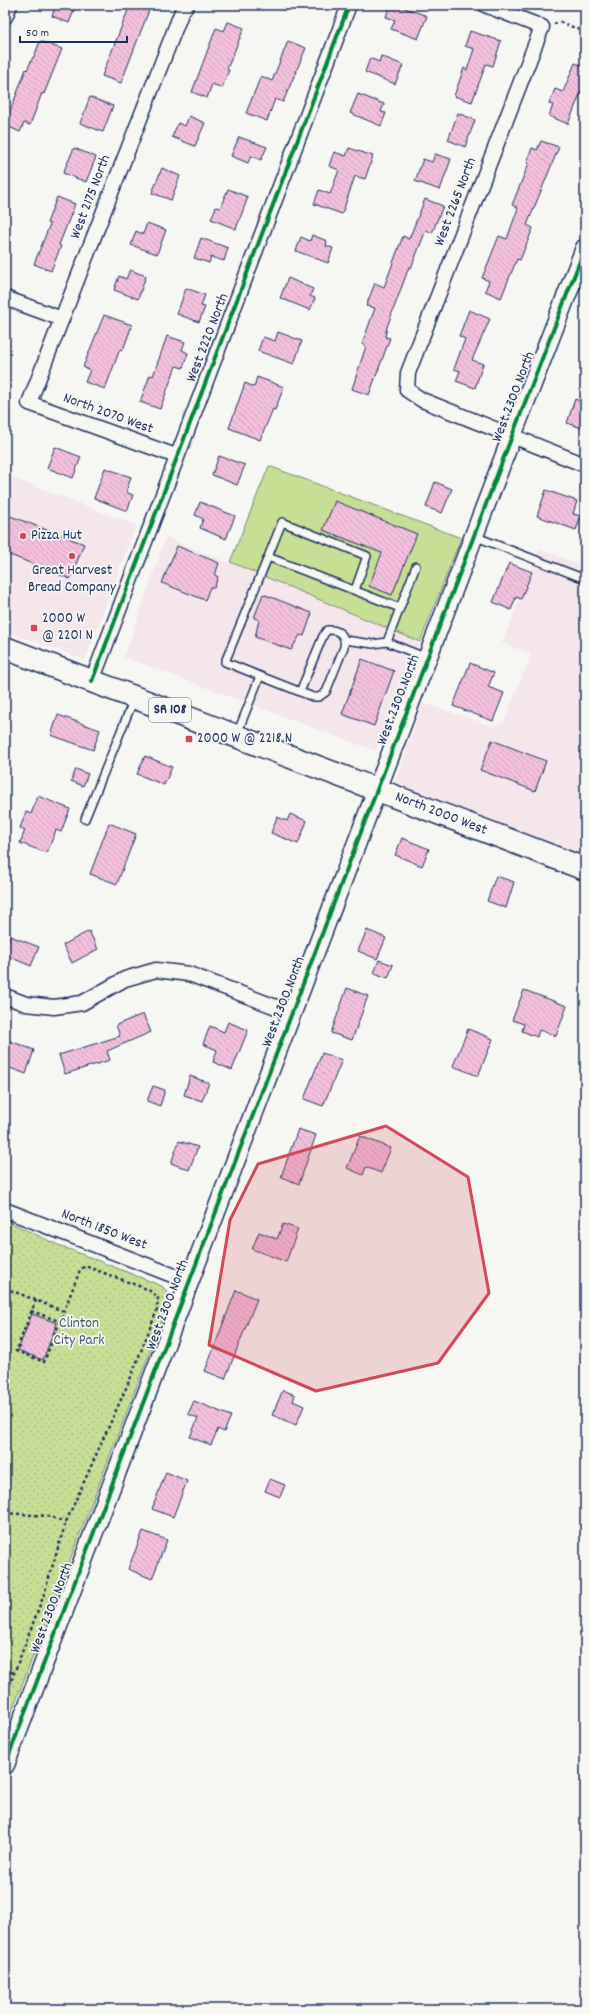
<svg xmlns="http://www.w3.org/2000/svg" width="590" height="2014" viewBox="0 0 590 2014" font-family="Dekko,sans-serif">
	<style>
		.built { fill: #f5e6ec }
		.grass { fill: #c7df95; stroke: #71877a }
		.park { fill: url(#park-dots); stroke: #71877a }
		.building { fill: url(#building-back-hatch); stroke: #1b2f5e }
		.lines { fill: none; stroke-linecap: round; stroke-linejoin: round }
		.service-casing { stroke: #1b2f5e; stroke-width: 10 }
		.minor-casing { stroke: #1b2f5e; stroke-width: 17 }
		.tertiary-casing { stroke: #1b2f5e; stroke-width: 21 }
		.primary-casing { stroke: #1b2f5e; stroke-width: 25 }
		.path { stroke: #1b2f5e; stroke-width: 2.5; stroke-dasharray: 3 3; stroke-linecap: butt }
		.service { stroke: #f6f6f2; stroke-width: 7 }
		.minor { stroke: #f6f6f2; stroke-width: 14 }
		.tertiary { stroke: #f6f6f2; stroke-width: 18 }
		.primary { stroke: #f6f6f2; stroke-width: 22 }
		.cycleway-casing { stroke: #f6f6f2; stroke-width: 6 }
		.cycleway { stroke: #00873e; stroke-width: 4 }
		.marked { fill: #d1495b; fill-opacity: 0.2; stroke: #d1495b; stroke-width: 3; stroke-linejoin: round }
		.poi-dot { fill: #d1495b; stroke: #f6f6f2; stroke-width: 1.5 }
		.labels { text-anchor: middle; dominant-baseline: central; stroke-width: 3.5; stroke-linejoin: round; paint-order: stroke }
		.shield { fill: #f6f6f2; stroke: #5d6b8a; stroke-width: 1 }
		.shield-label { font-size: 14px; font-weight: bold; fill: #1b2f5e }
		.street-label { font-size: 15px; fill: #1b2f5e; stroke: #f6f6f2 }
		.poi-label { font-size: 15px; fill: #1b2f5e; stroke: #f6f6f2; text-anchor: start }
		.park-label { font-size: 15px; fill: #465b6c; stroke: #f6f6f2 }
	</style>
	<defs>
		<pattern id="park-dots" width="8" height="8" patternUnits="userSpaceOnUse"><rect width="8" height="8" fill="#c7df95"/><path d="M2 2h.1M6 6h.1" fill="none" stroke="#aac083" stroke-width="1.8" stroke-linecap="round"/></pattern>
		<pattern id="building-back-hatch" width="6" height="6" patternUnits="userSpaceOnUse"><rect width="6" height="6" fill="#f3c0dd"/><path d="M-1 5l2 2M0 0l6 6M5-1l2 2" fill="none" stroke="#d0a5c0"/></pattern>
	</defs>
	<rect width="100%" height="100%" fill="#f6f6f2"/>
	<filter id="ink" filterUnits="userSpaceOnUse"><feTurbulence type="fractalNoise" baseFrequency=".025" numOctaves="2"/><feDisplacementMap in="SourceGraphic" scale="8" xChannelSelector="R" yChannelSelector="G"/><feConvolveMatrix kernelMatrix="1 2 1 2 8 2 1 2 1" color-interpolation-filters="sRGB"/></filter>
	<g filter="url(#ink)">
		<!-- built -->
		<path class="built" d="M 5,475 L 136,525 L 85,660 L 5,631 Z
			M 166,537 L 420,642 L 376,751 L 124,657 Z
			M 540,549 L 585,567 L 585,847 L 582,855 L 394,783 L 423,703 L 493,726 L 504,723 L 531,654 L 502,643 Z"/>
		<!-- grass -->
		<path class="grass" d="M 269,466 L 461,538 L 420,642 L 230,562 Z"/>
		<!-- park -->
		<path class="park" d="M 5,1220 L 56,1244 L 162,1286 L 169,1294 L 169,1302 L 5,1729 Z"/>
		<!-- building -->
		<path class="building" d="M 56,5 L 76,5 L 69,23 L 52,16 Z
			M 130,5 L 151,5 L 121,83 L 102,76 Z
			M 390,5 L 397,5 L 427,16 L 418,39 L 391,29 L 395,20 L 386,17 Z
			M 228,22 L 244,28 L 227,69 L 229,70 L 222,88 L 212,84 L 207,98 L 192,92 L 216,28 L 224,31 Z
			M 470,31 L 501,41 L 493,66 L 486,64 L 472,102 L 454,96 L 464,68 L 467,70 L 474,49 L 465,46 Z
			M 40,41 L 62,49 L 44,94 L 42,93 L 30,125 L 24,123 L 20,132 L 5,125 L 26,69 L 27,70 L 33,57 L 34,57 Z
			M 288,41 L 306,48 L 283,102 L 275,99 L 267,121 L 246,113 L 261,76 L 272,81 Z
			M 381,56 L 403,65 L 395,84 L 365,72 L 370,58 L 379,62 Z
			M 575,63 L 585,67 L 585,82 L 568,124 L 549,116 L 553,105 L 549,104 L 555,89 L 563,92 Z
			M 358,94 L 384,104 L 381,112 L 386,113 L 381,126 L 350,113 Z
			M 90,97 L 113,106 L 103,132 L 80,123 Z
			M 458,113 L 475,120 L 465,147 L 448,140 Z
			M 189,116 L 205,123 L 195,146 L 172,137 L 178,123 L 185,126 Z
			M 239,137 L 267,147 L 261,160 L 251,156 L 248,163 L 231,156 Z
			M 541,141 L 559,147 L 527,225 L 533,228 L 520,260 L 517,259 L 501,298 L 485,291 L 489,281 L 482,278 L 499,236 L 507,239 L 518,208 L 512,205 L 529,163 L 527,162 L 532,148 L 537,150 Z
			M 74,148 L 96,157 L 86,182 L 63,173 Z
			M 349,148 L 373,156 L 365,179 L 355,176 L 342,214 L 314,204 L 319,190 L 330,194 L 339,170 L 329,166 L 334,152 L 346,156 Z
			M 435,154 L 451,159 L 440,190 L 415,181 L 423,159 L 432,162 Z
			M 162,168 L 180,176 L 171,200 L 152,193 Z
			M 228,189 L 248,197 L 236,229 L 211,219 L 216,207 L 220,208 Z
			M 57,197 L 75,204 L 59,245 L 61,246 L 51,271 L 34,264 L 50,224 L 47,223 Z
			M 425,199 L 443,206 L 432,233 L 426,230 L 411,268 L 409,267 L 387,327 L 385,337 L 390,338 L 369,395 L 352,389 L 366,346 L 362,344 L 375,308 L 366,306 L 375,283 L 384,287 L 403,236 L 409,239 Z
			M 147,223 L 166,230 L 157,254 L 131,245 L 136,231 L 143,234 Z
			M 312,235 L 327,241 L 326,246 L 333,248 L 328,263 L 296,251 L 301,237 L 310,241 Z
			M 201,238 L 228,248 L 224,261 L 211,257 L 209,263 L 194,258 Z
			M 130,270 L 146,276 L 138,299 L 114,290 L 119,276 L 126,279 Z
			M 288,278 L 313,289 L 310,296 L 315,298 L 310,310 L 280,298 Z
			M 186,288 L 205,295 L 201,306 L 205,307 L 199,322 L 177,314 Z
			M 469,310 L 490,319 L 472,360 L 483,364 L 475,388 L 456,381 L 460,371 L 454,369 L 465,339 L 459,336 Z
			M 104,315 L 132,325 L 123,350 L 120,349 L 105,389 L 85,382 L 90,370 L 83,367 Z
			M 278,332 L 302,341 L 294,364 L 258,351 L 263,337 L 275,341 Z
			M 167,336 L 185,342 L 182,350 L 188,353 L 183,368 L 176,366 L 160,409 L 140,402 L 150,375 L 153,376 Z
			M 257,377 L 284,387 L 275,410 L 273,409 L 260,440 L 229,428 L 245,383 L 254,387 Z
			M 575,399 L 585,403 L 585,429 L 567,423 Z
			M 55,447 L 81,457 L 73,478 L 47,468 Z
			M 219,456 L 245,465 L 237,485 L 212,475 Z
			M 105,468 L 131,477 L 126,492 L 133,495 L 127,511 L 94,498 Z
			M 435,482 L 452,489 L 442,513 L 426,507 Z
			M 546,490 L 577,501 L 573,514 L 581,516 L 576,530 L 537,516 Z
			M 335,501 L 417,534 L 392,595 L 369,586 L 382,553 L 323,530 Z
			M 200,502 L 235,516 L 226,539 L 200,528 L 203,519 L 195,515 Z
			M 5,514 L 84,544 L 70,579 L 5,553 Z
			M 177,546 L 219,563 L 215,575 L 218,577 L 214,588 L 210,587 L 205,600 L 162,583 Z
			M 509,563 L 532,572 L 521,599 L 516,597 L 511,610 L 493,602 Z
			M 263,594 L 312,613 L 304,636 L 300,635 L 291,650 L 255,637 L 259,620 L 254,618 Z
			M 362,659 L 394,671 L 374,726 L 342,714 Z
			M 470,663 L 494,673 L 488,687 L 504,693 L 493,721 L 453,706 Z
			M 58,715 L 100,730 L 93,750 L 51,735 Z
			M 492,740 L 546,761 L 535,791 L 480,770 Z
			M 145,756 L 172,767 L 164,785 L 137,774 Z
			M 76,769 L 88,774 L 83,786 L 71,781 Z
			M 38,796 L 70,809 L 61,832 L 56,830 L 47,853 L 20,843 L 25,830 L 20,828 L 26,812 L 31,814 Z
			M 290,814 L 307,821 L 298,844 L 271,833 L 277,817 L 287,821 Z
			M 109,823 L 136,834 L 117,884 L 90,874 Z
			M 402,838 L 429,849 L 422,866 L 395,855 Z
			M 496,876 L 514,882 L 506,908 L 487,901 Z
			M 367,930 L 386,938 L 377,959 L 358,951 Z
			M 89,931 L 98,949 L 72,963 L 63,945 Z
			M 10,936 L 39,947 L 31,966 L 5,955 L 5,947 Z
			M 379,960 L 393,965 L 388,978 L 374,973 Z
			M 347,988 L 368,996 L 352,1040 L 331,1033 Z
			M 524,990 L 567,1006 L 556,1036 L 539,1030 L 537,1037 L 522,1031 L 524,1024 L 512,1020 Z
			M 143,1014 L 151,1032 L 107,1051 L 110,1060 L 65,1074 L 59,1055 L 120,1036 L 116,1025 Z
			M 228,1022 L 248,1030 L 232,1070 L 213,1062 L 217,1050 L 203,1044 L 210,1026 L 224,1032 Z
			M 468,1029 L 493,1039 L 478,1076 L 453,1066 Z
			M 5,1039 L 34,1050 L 26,1074 L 5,1066 Z
			M 322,1053 L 342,1060 L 323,1106 L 304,1099 Z
			M 190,1076 L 209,1083 L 202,1101 L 184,1095 Z
			M 153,1086 L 165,1090 L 160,1106 L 147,1101 Z
			M 298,1129 L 316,1135 L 299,1184 L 281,1177 Z
			M 360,1136 L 391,1148 L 381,1173 L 366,1167 L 363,1175 L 347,1168 Z
			M 179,1141 L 198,1147 L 189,1170 L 171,1163 Z
			M 283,1224 L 298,1229 L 286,1262 L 252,1249 L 259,1232 L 277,1239 Z
			M 236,1290 L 257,1299 L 225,1379 L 205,1371 Z
			M 32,1314 L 57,1323 L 43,1360 L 18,1350 Z
			M 283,1390 L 295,1395 L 293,1401 L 304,1406 L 296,1425 L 272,1415 Z
			M 194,1401 L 231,1416 L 224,1432 L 218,1429 L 211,1445 L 190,1437 L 198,1418 L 188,1414 Z
			M 166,1472 L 187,1481 L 173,1517 L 152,1509 Z
			M 270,1479 L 285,1485 L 280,1497 L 265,1491 Z
			M 143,1531 L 167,1540 L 152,1579 L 128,1569 Z"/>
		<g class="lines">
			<defs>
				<path id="service" d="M 474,536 L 585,579
					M 268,557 L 282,522 L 367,556 L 355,590
					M 416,566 L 387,642 L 427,658
					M 345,640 L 373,644 L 387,642
					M 260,676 L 313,697 L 319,697 L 326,692 L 344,647 C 346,635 339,629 327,630 L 323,636 L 300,692
					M 237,734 L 260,676 L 225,662 L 268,557 L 400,608
					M 85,819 L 134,699"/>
				<path id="minor" d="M 485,5 L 542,27 L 408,373 L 407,390 L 422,400 L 585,465
					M 5,17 L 10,5
					M 5,298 L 62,319
					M 176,456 L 29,403 L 182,11 L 187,5
					M 92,681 L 349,5
					M 5,996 L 26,1004 L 54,1007 L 82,1003 L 125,979 L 156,970 L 189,974 L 292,1013
					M 5,1210 L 190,1282"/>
				<path id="tertiary" d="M 5,1765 L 512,436 L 585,248"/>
				<path id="primary" d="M 5,648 L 585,869"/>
			</defs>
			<!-- service casing -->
			<use href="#service" class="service-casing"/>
			<!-- minor casing -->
			<use href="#minor" class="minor-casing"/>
			<!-- tertiary casing -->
			<use href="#tertiary" class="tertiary-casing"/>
			<!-- primary casing -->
			<use href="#primary" class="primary-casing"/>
			<!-- path -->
			<path class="path" d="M 554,24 L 560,22 L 585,32
				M 5,1288 L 63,1311
				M 31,1311 L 59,1321
				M 5,1513 L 47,1516 L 66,1522
				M 5,1676 L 15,1670
				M 5,1697 L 43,1597 L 66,1522 L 131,1377 L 157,1310 L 158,1297 L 147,1289 L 85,1266 L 80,1270 L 44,1362 L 16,1351 L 36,1300"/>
			<!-- service -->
			<use href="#service" class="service"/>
			<!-- minor -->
			<use href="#minor" class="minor"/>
			<!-- tertiary -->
			<use href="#tertiary" class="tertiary"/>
			<!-- primary -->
			<use href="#primary" class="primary"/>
			<defs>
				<path id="cycleway" d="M 92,681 L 349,5
					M 5,1765 L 512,436 L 585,248"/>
			</defs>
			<!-- cycleway casing -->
			<use href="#cycleway" class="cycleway-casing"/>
			<!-- cycleway -->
			<use href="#cycleway" class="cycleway"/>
		</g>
	</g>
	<!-- marked area -->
	<path class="marked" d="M 386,1126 L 468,1177 L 489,1293 L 438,1363 L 316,1391 L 209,1345 L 230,1220 L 258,1164 Z"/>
	<!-- markers -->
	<g class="poi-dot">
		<circle cx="23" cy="536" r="4"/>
		<circle cx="72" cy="556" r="4"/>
		<rect x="30" y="624" width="8" height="8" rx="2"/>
		<rect x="185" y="735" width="8" height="8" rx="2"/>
	</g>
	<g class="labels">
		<!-- shield labels -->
		<rect class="shield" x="149" y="698" width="42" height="24" rx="3"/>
		<g class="shield-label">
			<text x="170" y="710">SR 108</text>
		</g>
		<!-- street labels -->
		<g class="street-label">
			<text transform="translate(91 197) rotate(-69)">West 2175 North</text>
			<text transform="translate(456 202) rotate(-69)">West 2265 North</text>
			<text transform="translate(208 338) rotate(-69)">West 2220 North</text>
			<text transform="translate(514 397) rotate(-69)">West 2300 North</text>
			<text transform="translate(108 414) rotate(20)">North 2070 West</text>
			<text transform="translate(399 700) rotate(-69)">West 2300 North</text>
			<text transform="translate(441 814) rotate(21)">North 2000 West</text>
			<text transform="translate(284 1002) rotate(-69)">West 2300 North</text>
			<text transform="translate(104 1230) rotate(21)">North 1850 West</text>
			<text transform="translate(168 1305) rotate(-69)">West 2300 North</text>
			<text transform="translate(52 1608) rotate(-69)">West 2300 North</text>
		</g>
		<!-- poi labels -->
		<g class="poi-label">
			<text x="31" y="536">Pizza Hut</text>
			<text x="72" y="571" text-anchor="middle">Great Harvest<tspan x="72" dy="17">Bread Company</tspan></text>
			<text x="42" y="619">2000 W<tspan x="42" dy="17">@ 2201 N</tspan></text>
			<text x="197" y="739">2000 W @ 2218 N</text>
		</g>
		<!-- park labels -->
		<g class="park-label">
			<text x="79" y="1324">Clinton<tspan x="79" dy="17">City Park</tspan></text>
		</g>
	</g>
	<!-- margin -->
	<rect width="590" height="2014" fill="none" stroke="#f6f6f2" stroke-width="20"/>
	<rect x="10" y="10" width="570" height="1994" fill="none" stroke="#1b2f5e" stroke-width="1.5" filter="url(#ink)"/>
	<!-- scale -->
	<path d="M20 36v6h107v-6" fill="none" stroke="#1b2f5e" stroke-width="2"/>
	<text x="26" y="36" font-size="12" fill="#1b2f5e" stroke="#f6f6f2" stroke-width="3" paint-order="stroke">50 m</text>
</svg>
